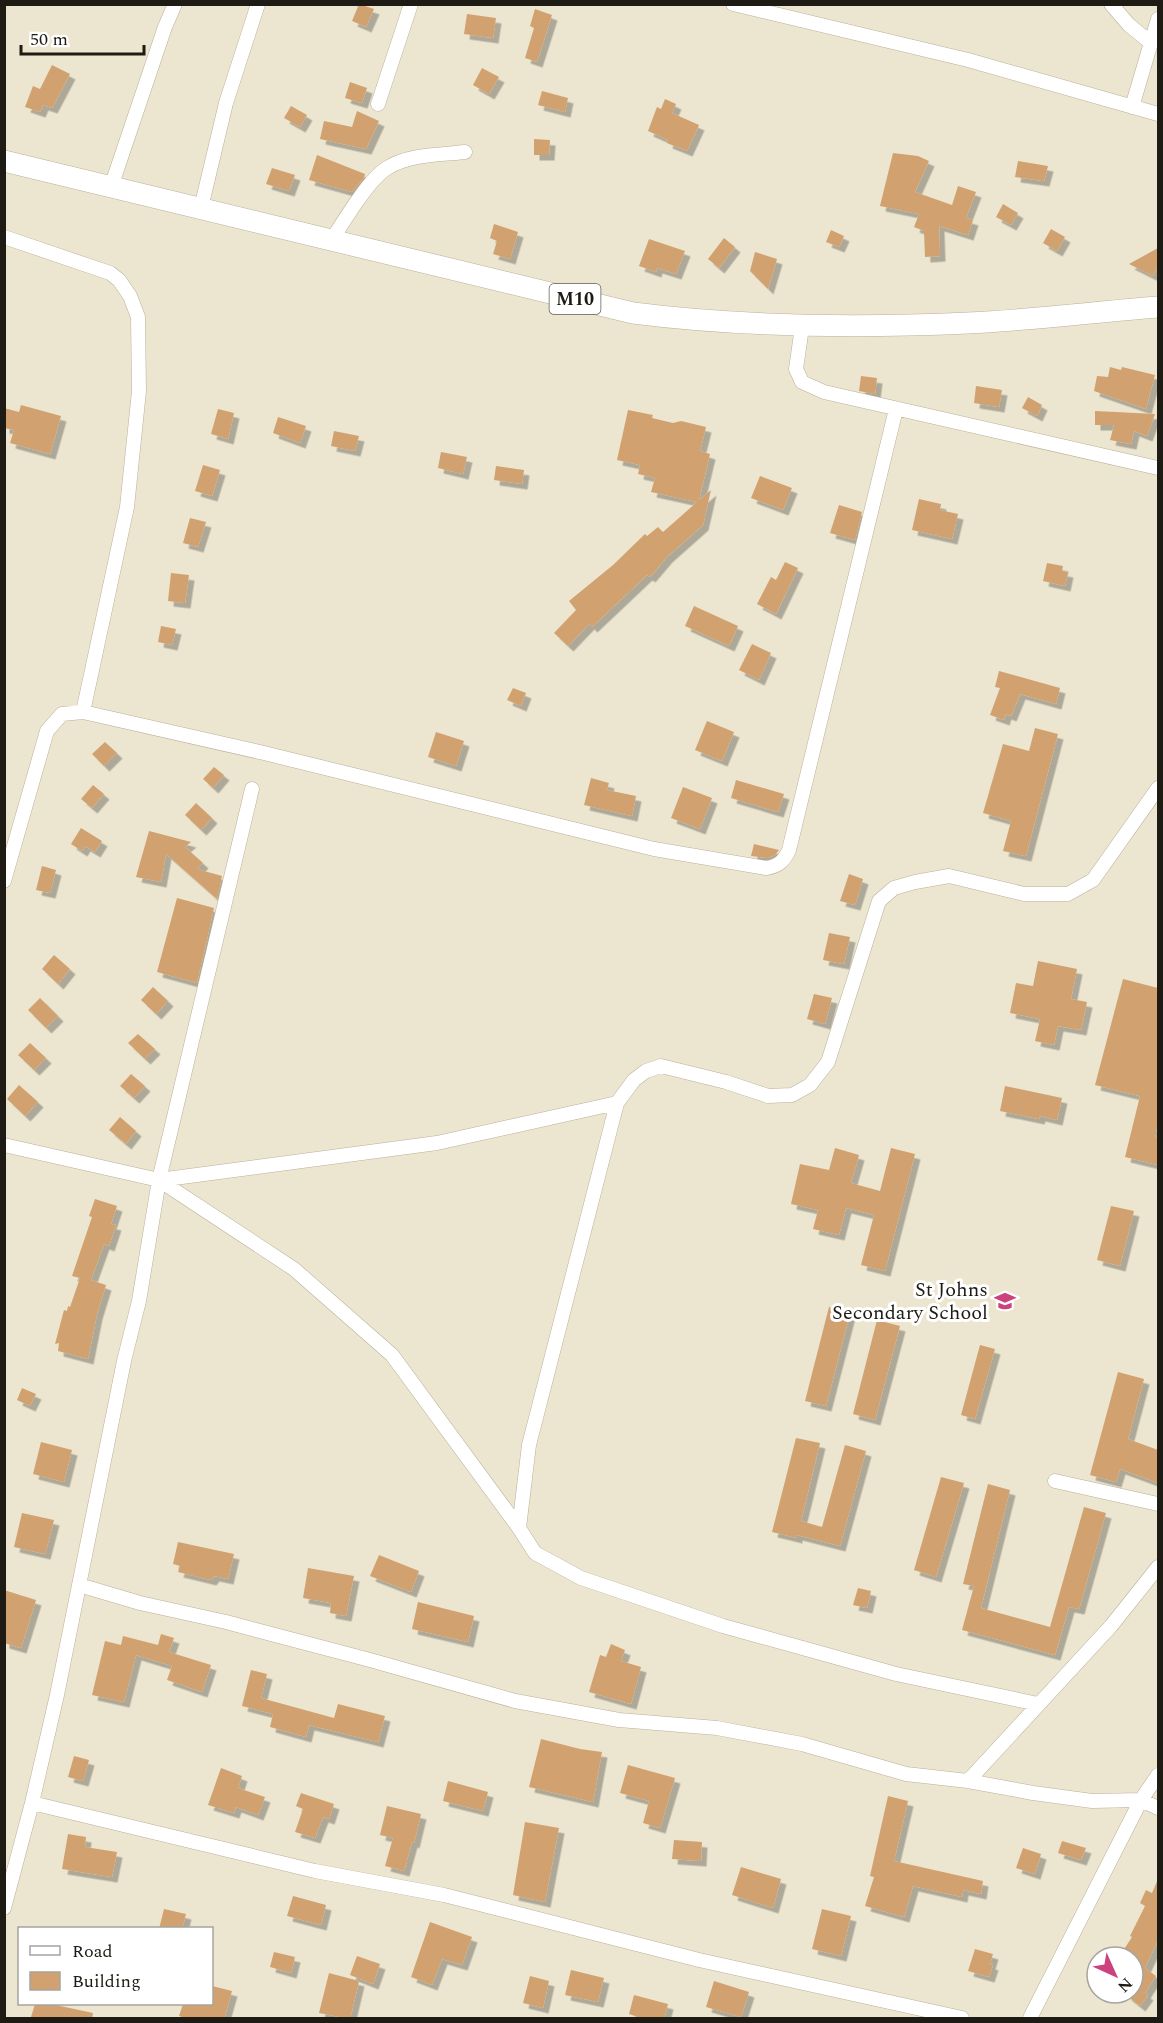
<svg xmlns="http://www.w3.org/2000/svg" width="1163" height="2023" viewBox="0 0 1163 2023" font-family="Spectral,serif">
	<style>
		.building { fill: #d1a270; filter: url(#shadow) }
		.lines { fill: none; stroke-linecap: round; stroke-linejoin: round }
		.street-casing { stroke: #b8b19b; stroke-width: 15 }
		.primary-casing { stroke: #b8b19b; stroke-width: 22 }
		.street { stroke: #fff; stroke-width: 14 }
		.primary { stroke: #fff; stroke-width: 21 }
		.labels { text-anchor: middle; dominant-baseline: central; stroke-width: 6; stroke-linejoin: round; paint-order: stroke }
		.shield { fill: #fff; stroke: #615f5a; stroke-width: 1.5 }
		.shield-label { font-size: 18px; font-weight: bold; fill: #1d1b13 }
		.poi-label { font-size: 20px; fill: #1d1b13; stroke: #fff; text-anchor: end }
	</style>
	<defs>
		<filter id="shadow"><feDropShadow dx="5.5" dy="5.5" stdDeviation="0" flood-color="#0004"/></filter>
	</defs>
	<rect width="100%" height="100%" fill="#ece5cf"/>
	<!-- building -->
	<path class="building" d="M 359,4 L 374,9 L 366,27 L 352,21 Z
		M 535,9 L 552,15 L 537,62 L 525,58 L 534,28 L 530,26 Z
		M 467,14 L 496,18 L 493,38 L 464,34 Z
		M 52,65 L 70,74 L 52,108 L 43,105 L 40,112 L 25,107 L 33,86 L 40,89 Z
		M 482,68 L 499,77 L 489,94 L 473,85 Z
		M 350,82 L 367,88 L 362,103 L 345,98 Z
		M 542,91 L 568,98 L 565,112 L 538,105 Z
		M 665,99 L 676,104 L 672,113 L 699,125 L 687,151 L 667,143 L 668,140 L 648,131 L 657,107 L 661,109 Z
		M 291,106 L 307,115 L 300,127 L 284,118 Z
		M 357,111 L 379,121 L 366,149 L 320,139 L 324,121 L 352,127 Z
		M 534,139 L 550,140 L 549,155 L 534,155 Z
		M 893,153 L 918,156 L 929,161 L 915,192 L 952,205 L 958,186 L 976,192 L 966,218 L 973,220 L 968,235 L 939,226 L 940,256 L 925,257 L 924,231 L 914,227 L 919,214 L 880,206 Z
		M 317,155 L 365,174 L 364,178 L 352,192 L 309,180 Z
		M 1018,161 L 1048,166 L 1044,181 L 1015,177 Z
		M 272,168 L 295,175 L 289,191 L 266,184 Z
		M 1003,204 L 1018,213 L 1011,225 L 996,217 Z
		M 494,224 L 518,232 L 510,259 L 493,254 L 497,241 L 490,238 Z
		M 1051,229 L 1065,237 L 1057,251 L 1043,243 Z
		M 831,230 L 844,236 L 839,247 L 826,242 Z
		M 724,238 L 735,247 L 719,268 L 708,259 Z
		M 649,239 L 685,251 L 676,274 L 657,268 L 656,272 L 639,266 Z
		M 1158,248 L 1158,265 L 1153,276 L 1129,264 Z
		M 755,252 L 777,259 L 768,289 L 750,271 Z
		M 1110,367 L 1121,370 L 1122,367 L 1155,375 L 1146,409 L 1094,391 L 1097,376 L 1108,377 Z
		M 861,376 L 877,378 L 875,394 L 859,391 Z
		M 976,386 L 1002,390 L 999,407 L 974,403 Z
		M 1028,397 L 1042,405 L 1037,416 L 1022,408 Z
		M 21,405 L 61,416 L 50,454 L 10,443 L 14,430 L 4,428 L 4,408 L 19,412 Z
		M 218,409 L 234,413 L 228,439 L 211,434 Z
		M 628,410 L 653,415 L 652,418 L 673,423 L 681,421 L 706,427 L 700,451 L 710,454 L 699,500 L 711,490 L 703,525 L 667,557 L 650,577 L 647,575 L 592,627 L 589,624 L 568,646 L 554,633 L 576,610 L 569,601 L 613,565 L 645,534 L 647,536 L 658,527 L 663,532 L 697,502 L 651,492 L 655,478 L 638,474 L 640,465 L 617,460 Z
		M 1095,411 L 1116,412 L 1155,414 L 1147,436 L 1134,431 L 1131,444 L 1110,440 L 1114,425 L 1095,425 Z
		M 278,417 L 306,426 L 300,443 L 273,433 Z
		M 334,431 L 359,436 L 355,451 L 331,446 Z
		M 441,452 L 467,457 L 463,474 L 438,468 Z
		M 203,465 L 220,470 L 212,496 L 195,491 Z
		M 496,466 L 524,470 L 522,484 L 494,480 Z
		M 760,476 L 792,488 L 783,510 L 751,498 Z
		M 919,499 L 941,504 L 940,510 L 958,514 L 952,539 L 912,530 Z
		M 839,505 L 862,512 L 855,540 L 830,533 Z
		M 190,518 L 206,522 L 198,547 L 183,543 Z
		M 785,562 L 798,568 L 776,614 L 757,604 L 771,577 L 776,580 Z
		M 1047,563 L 1063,566 L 1062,571 L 1068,572 L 1065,586 L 1043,581 Z
		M 171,573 L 189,575 L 185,603 L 168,601 Z
		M 694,606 L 738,626 L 729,646 L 685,626 Z
		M 161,626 L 176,629 L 172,645 L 158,642 Z
		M 752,644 L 771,653 L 759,680 L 739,670 Z
		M 999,671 L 1060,688 L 1056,704 L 1020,694 L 1011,716 L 1006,714 L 1004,720 L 990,715 L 1000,688 L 995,687 Z
		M 513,688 L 526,693 L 521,706 L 507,700 Z
		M 707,721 L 734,732 L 722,761 L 695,750 Z
		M 1035,728 L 1058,734 L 1026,856 L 1003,851 L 1011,821 L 983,813 L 1003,744 L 1029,751 Z
		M 436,732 L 464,741 L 456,766 L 428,757 Z
		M 105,742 L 117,753 L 104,766 L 92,754 Z
		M 214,767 L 224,775 L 213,788 L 203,779 Z
		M 591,778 L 609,783 L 607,790 L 636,796 L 632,816 L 584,805 Z
		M 736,780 L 784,794 L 778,812 L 731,798 Z
		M 93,785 L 104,794 L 92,808 L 81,799 Z
		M 683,787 L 712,798 L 700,829 L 671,818 Z
		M 196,803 L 212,818 L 201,830 L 185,815 Z
		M 81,828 L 102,841 L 95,852 L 85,846 L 82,851 L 71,844 Z
		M 149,831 L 191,842 L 185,847 L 203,863 L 197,869 L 222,876 L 217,899 L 166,854 L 161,882 L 136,877 Z
		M 754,844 L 779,850 L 775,855 L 768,858 L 751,856 Z
		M 42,866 L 56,870 L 50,893 L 36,890 Z
		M 849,874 L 863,879 L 855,905 L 840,901 Z
		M 177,898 L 214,908 L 197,983 L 157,972 Z
		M 829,933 L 850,937 L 844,964 L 823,960 Z
		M 54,955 L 70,969 L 58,984 L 42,969 Z
		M 1038,961 L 1077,969 L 1071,999 L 1087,1002 L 1081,1030 L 1058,1026 L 1054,1045 L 1035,1041 L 1040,1019 L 1010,1013 L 1016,983 L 1033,986 Z
		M 1123,979 L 1158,988 L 1158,1124 L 1155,1137 L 1158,1138 L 1158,1165 L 1125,1157 L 1140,1096 L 1095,1085 Z
		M 153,987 L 168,1001 L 156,1014 L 141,1000 Z
		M 814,994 L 832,998 L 825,1024 L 807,1019 Z
		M 40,998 L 58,1016 L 46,1028 L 28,1010 Z
		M 138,1034 L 155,1049 L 145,1059 L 128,1043 Z
		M 30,1043 L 46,1058 L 34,1070 L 18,1055 Z
		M 131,1074 L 145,1086 L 134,1098 L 120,1086 Z
		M 19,1085 L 38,1102 L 25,1116 L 7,1099 Z
		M 1005,1086 L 1062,1098 L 1057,1120 L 1040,1116 L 1039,1119 L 1000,1111 Z
		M 120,1117 L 136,1131 L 126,1144 L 109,1130 Z
		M 835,1148 L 859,1155 L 851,1183 L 880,1191 L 891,1148 L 915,1154 L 885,1271 L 861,1265 L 874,1215 L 846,1208 L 839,1235 L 813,1229 L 818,1210 L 791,1204 L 800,1164 L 829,1170 Z
		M 95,1199 L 117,1206 L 111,1224 L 116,1225 L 109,1246 L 104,1244 L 91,1280 L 106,1285 L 97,1314 L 88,1359 L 58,1351 L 59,1343 L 55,1344 L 64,1310 L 67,1311 L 68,1306 L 70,1307 L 80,1278 L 72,1276 L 92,1217 L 89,1216 Z
		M 1111,1206 L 1134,1211 L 1120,1266 L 1097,1260 Z
		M 829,1307 L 850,1313 L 826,1406 L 805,1401 Z
		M 877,1320 L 900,1326 L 875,1420 L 853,1414 Z
		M 980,1345 L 995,1349 L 975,1419 L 961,1415 Z
		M 1118,1372 L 1144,1379 L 1128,1439 L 1158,1450 L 1158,1483 L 1120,1469 L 1116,1482 L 1090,1475 Z
		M 22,1388 L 36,1394 L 30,1406 L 17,1400 Z
		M 796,1438 L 820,1443 L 801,1521 L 822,1527 L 845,1445 L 866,1451 L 840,1546 L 797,1535 L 797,1538 L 772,1532 Z
		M 41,1442 L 72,1450 L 64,1482 L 33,1474 Z
		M 941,1477 L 964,1483 L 936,1577 L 914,1570 Z
		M 988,1484 L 1010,1490 L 981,1608 L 1050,1627 L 1084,1507 L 1106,1513 L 1079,1609 L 1069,1607 L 1055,1655 L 962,1630 L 974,1586 L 963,1584 Z
		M 22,1513 L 54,1520 L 45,1554 L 14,1547 Z
		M 178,1542 L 234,1554 L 228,1579 L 214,1576 L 211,1580 L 178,1572 L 180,1566 L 173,1564 Z
		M 379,1555 L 419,1571 L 411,1592 L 370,1576 Z
		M 308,1568 L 354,1576 L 346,1616 L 330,1613 L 331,1603 L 303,1598 Z
		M 858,1588 L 871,1591 L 867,1608 L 853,1605 Z
		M 4,1590 L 36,1600 L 21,1648 L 4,1643 Z
		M 418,1602 L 474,1616 L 468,1642 L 412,1629 Z
		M 161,1634 L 174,1638 L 169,1652 L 211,1665 L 202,1692 L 167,1680 L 172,1666 L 136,1655 L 124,1702 L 92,1695 L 105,1641 L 121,1645 L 123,1636 L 158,1645 Z
		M 611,1644 L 625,1650 L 621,1661 L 641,1667 L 631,1704 L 589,1692 L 600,1655 L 606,1657 Z
		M 251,1670 L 267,1674 L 261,1698 L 334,1718 L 338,1704 L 385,1716 L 378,1742 L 309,1725 L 306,1737 L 270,1727 L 273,1714 L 242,1706 Z
		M 541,1739 L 580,1749 L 602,1752 L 593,1802 L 529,1787 Z
		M 74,1756 L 89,1760 L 83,1781 L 68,1777 Z
		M 628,1765 L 675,1778 L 660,1828 L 643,1823 L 649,1801 L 620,1793 Z
		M 221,1768 L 242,1776 L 238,1788 L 265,1797 L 258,1815 L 236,1807 L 234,1813 L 208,1805 Z
		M 448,1781 L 488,1792 L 483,1811 L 443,1801 Z
		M 301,1793 L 334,1804 L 329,1819 L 323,1817 L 315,1838 L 295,1832 L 303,1809 L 296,1806 Z
		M 888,1796 L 908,1801 L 894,1861 L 983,1881 L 981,1894 L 963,1890 L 962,1897 L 913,1886 L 904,1917 L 865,1906 L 874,1877 L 870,1876 Z
		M 387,1806 L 421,1814 L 414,1843 L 412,1842 L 404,1871 L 385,1866 L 393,1838 L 380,1835 Z
		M 525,1822 L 559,1828 L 545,1902 L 513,1895 Z
		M 68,1834 L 86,1837 L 85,1847 L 117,1852 L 112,1877 L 62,1869 Z
		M 674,1840 L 702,1842 L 701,1861 L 672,1859 Z
		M 1062,1841 L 1086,1848 L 1081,1860 L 1058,1853 Z
		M 1023,1848 L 1041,1854 L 1035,1874 L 1016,1868 Z
		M 741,1867 L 781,1879 L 773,1908 L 732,1895 Z
		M 1158,1879 L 1158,1940 L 1145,1968 L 1156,1976 L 1145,1993 L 1148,1995 L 1140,2006 L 1126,1995 L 1127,1993 L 1133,1993 L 1133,1957 L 1119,1957 L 1132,1937 L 1130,1936 L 1145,1906 L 1140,1903 L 1146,1890 L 1152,1893 Z
		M 293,1896 L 326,1905 L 321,1925 L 287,1916 Z
		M 164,1909 L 186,1914 L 182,1929 L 159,1929 Z
		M 822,1909 L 851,1916 L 841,1956 L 812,1949 Z
		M 430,1922 L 472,1937 L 462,1965 L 442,1959 L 432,1985 L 411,1977 Z
		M 975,1949 L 993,1954 L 990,1964 L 993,1965 L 989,1977 L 968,1971 Z
		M 274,1952 L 295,1957 L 291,1973 L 270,1967 Z
		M 357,1956 L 380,1964 L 373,1984 L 350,1975 Z
		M 571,1970 L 604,1978 L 598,2002 L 565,1995 Z
		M 329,1973 L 359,1981 L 350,2019 L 319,2013 Z
		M 530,1976 L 549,1981 L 543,2008 L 523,2003 Z
		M 714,1981 L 749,1992 L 741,2017 L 706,2007 Z
		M 212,1986 L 232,1991 L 224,2019 L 188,2019 L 179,2016 L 183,2004 L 212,2004 Z
		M 634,1995 L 668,2004 L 664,2019 L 644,2019 L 629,2014 Z
		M 35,2004 L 51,2004 L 93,2013 L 92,2019 L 39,2019 L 31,2017 Z"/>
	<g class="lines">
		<defs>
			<path id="street" d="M 733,4 L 968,60 L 1158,114
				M 1111,4 L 1129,25 L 1151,43
				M 378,104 L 411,4
				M 1132,107 L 1158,19
				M 111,187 L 165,27 L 175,4
				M 201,208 L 226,103 L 258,4
				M 4,237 L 110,273 L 119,280 L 130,296 L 138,317 L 139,391 L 127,507 L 83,712
				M 331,241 C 344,221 368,180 387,168 C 409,154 440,155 465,152
				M 802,327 L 796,369 L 802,382 L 824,392 L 1158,468
				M 4,881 L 47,731 L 62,714 L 83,712 L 264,753 L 654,849 L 766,868 C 779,866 784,861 789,850 L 896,409
				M 4,1145 L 159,1180 L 437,1143 L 617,1103
				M 159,1180 L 294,1269 L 392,1355 L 519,1528
				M 1055,1481 L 1158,1504
				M 79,1585 L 140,1603 L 226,1622 L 370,1660 L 515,1701 L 619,1720 L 717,1728 L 802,1744 L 906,1774 L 968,1781 L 1111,1626 L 1158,1567
				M 1038,1704 L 896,1674 L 723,1626 L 581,1578 L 535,1553 L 519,1528 L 529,1445 L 617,1103 L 634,1080 L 646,1071 L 661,1066 L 726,1082 L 768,1096 L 792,1095 L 810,1085 L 828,1062 L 879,901 L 894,888 L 915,882 L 949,876 L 1024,894 L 1068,894 L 1093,880 L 1158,788
				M 968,1781 L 1033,1793 L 1092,1801 L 1141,1800 L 1158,1808
				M 32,1803 L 315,1871 L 444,1895 L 699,1960 L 962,2018
				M 4,1908 L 32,1803 L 57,1695 L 124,1361 L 139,1301 L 159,1180 L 252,789
				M 1030,2018 L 1141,1800 L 1158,1775"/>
			<path id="primary" d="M 4,161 L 633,313 C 744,327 856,328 968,323 C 1032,320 1095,312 1158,307"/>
		</defs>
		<!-- street casing -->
		<use href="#street" class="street-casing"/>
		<!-- primary casing -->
		<use href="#primary" class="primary-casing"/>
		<!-- street -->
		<use href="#street" class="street"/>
		<!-- primary -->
		<use href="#primary" class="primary"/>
	</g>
	<!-- icons -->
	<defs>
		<symbol id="school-bare" viewBox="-9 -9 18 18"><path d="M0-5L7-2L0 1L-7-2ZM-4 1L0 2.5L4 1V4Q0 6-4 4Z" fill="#cb427c" stroke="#fff" stroke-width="2.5" paint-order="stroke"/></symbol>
	</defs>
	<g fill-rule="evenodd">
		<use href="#school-bare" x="990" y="1286" width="30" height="30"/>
	</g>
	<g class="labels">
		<!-- shield labels -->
		<rect class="shield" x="549.5" y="284" width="51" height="30" rx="4.5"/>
		<g class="shield-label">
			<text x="575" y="299">M10</text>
		</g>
		<!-- poi labels -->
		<g class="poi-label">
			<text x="988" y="1290">St Johns<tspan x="988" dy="23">Secondary School</tspan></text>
		</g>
	</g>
	<!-- border -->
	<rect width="1163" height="2023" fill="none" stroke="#1d1b13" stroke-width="12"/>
	<!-- legend -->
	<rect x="18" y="1927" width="195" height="78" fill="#ffffff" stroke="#a5a4a1" stroke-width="1.5"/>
	<rect x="30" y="1946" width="30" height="9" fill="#ffffff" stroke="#a5a4a1" stroke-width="1.5"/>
	<text x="72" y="1957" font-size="18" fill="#1d1b13">Road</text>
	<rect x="30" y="1972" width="30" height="18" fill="#d1a270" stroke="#a5a4a1" stroke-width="1.5"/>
	<text x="72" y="1987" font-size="18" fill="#1d1b13">Building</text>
	<!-- north arrow -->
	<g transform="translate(1115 1975) rotate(135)"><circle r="28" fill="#ffffff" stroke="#a5a4a1" stroke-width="1.5"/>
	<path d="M0-4.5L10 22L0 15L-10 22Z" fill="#cb427c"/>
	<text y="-9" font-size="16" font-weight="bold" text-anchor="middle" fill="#1d1b13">N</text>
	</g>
	<!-- scale -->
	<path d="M21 45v9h123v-9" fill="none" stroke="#1d1b13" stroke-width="3"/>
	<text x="30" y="45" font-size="18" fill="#1d1b13" stroke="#ffffff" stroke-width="4.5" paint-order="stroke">50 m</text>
</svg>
